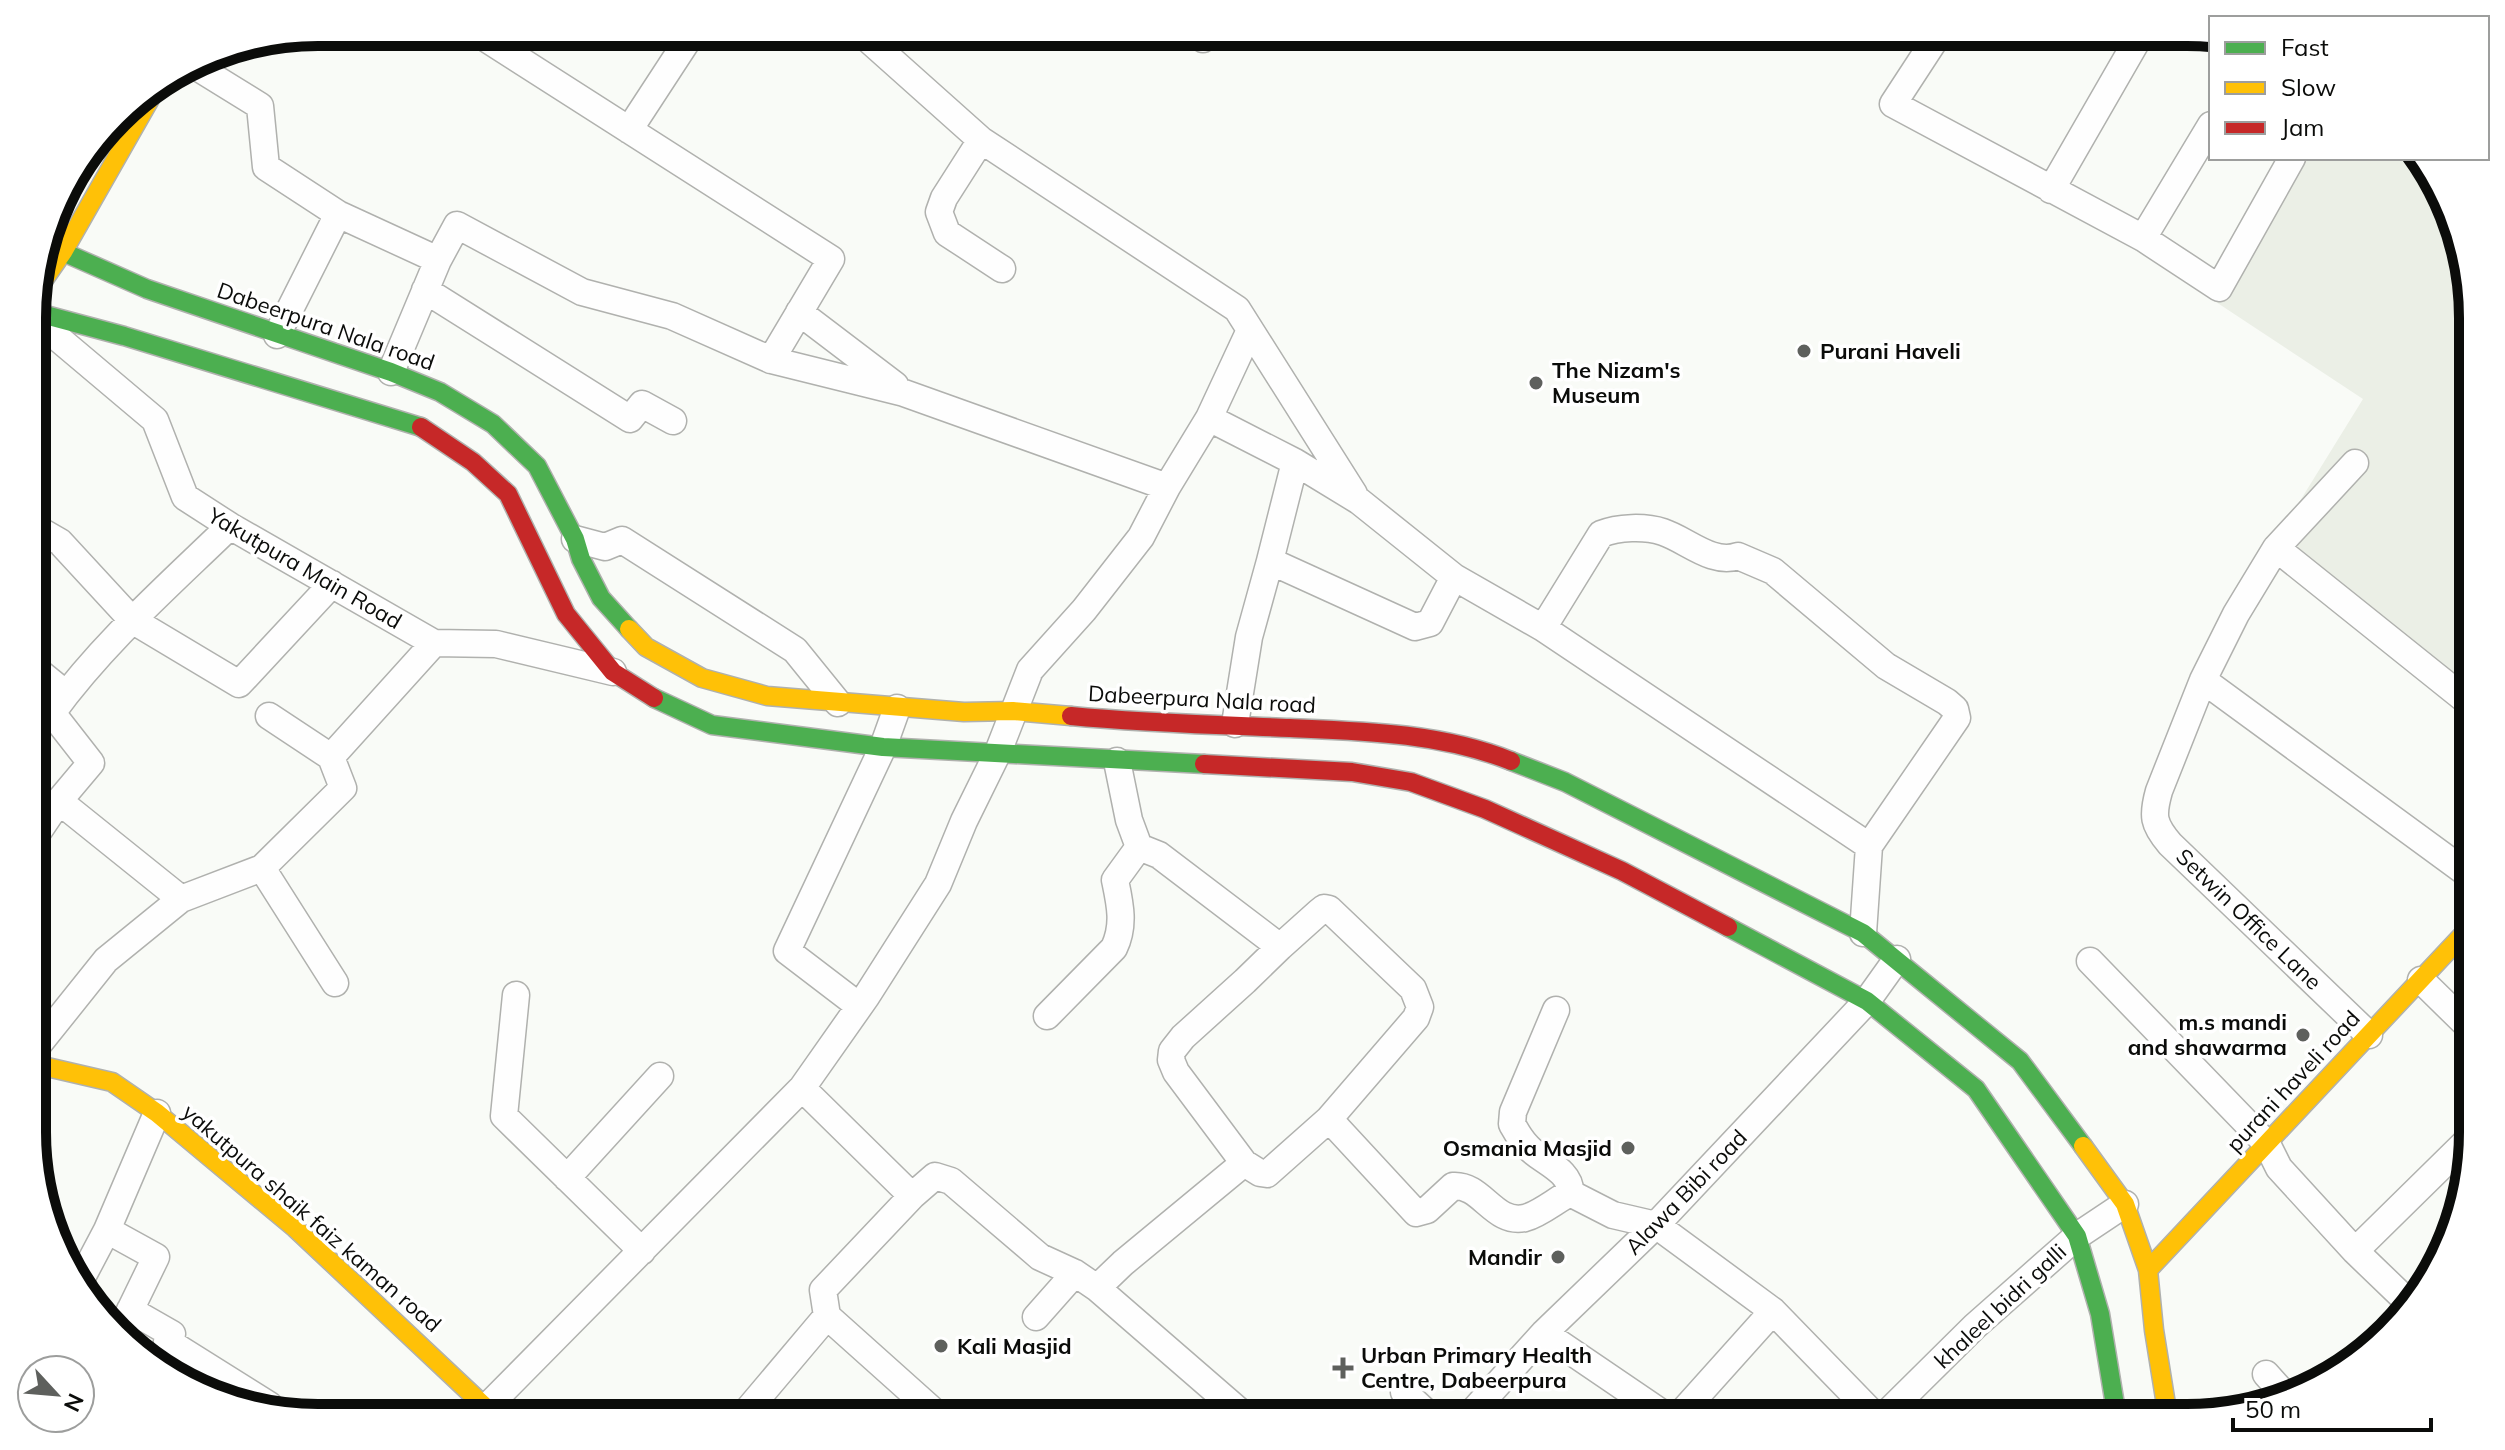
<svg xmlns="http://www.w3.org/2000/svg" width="2505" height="1450" viewBox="0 0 2505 1450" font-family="Mulish,sans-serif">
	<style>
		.built { fill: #ebefe6 }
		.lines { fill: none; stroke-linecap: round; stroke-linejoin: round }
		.street-casing { stroke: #b0b1ae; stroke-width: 29 }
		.fast-casing { stroke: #b0b1ae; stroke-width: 21 }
		.slow-casing { stroke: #b0b1ae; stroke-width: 21 }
		.jam-casing { stroke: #b0b1ae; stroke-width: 21 }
		.street { stroke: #fefefe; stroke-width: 26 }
		.fast { stroke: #4caf50; stroke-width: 18 }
		.slow { stroke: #ffc107; stroke-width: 18 }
		.jam { stroke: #c62828; stroke-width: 18 }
		.poi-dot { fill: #5e605d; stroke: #fff; stroke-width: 3 }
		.labels { text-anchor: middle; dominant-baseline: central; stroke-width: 7; stroke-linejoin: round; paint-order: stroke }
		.street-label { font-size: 22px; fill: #0b0c0a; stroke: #fff }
		.poi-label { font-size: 22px; font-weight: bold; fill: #0b0c0a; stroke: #fff; text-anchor: start }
		.rim { fill: none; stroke: #0b0c0a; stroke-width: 10 }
	</style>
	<rect width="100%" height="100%" fill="#f9fbf7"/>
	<!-- built -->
	<path class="built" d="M 2306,158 L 2424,158 L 2472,298 L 2472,701 L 2269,551 L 2363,399 L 2216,302 Z"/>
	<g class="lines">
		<defs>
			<path id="street" d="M 476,32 L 831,259 L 771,360
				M 860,32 L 981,140 L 1237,309 L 1354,494
				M 1196,32 L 1203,39 L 1207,32
				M 1940,32 L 1893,104 L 2143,238 L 2219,288 L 2292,158
				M 192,64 L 260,106 L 266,167 L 338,214 L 438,260
				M 629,130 L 693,32
				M 981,140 L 944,198 L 939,212 L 947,233 L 1002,269
				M 2051,190 L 2142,32
				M 2143,238 L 2211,125
				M 425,290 L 630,419 L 642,404 L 673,421
				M 799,312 L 895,385
				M 34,318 L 155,420 L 185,497 L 230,526 L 434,643 L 496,644 L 613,672
				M 277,335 L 338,214
				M 391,372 L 438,260 L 457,225 L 582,292 L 672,316 L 771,360 L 904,393 L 1167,487 L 1209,418 L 1295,462 L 1359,501 L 1454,577 L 1543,628 L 1869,846 L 1957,718 L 1955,709 L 1947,702 L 1886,666 L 1773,571 L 1738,556 C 1712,565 1687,540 1663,532 C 1645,526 1618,527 1601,534 L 1543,628
				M 1209,418 L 1250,330
				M 1295,462 L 1270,561 L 1415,627 L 1430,623 L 1454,577
				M 2355,463 L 2276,548 L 2236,614 L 2203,680 L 2159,791 C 2152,816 2153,824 2170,844 L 2369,1035
				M 34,527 L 60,542 L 132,620 L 239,684 L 332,584
				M 575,539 L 605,547 L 622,540 L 795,650 L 838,703
				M 2276,548 L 2472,705
				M 34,668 L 66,694
				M 2203,680 L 2472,877
				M 1235,724 L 1249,637 L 1270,561
				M 331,757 L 434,643
				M 34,838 L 59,801
				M 262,868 L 343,788 L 331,757 L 269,716
				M 181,899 L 59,801 L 91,763 L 52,713 C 103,643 168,586 230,526
				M 1863,933 L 1869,846
				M 2090,961 L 2267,1144 L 2279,1168 L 2355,1251 L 2408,1302
				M 2421,980 L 2472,1030
				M 516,995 L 504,1116 L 642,1251
				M 859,1006 L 787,951 L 883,747 L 897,708
				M 1556,1010 L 1513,1112 L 1512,1124 C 1516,1131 1520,1139 1527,1146 C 1540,1161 1572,1170 1570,1193
				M 1047,1016 L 1114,948 C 1125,925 1120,904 1115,880 L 1139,847
				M 34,1050 L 106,960 L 181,899 L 262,868 L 335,983
				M 802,1088 L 912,1196
				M 1329,1119 L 1416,1213 L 1427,1210 L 1453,1186 C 1482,1184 1494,1225 1525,1218 C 1540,1214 1556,1200 1570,1193
				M 1244,1163 L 1176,1072 L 1171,1060 L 1172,1051 L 1183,1037 L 1245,981 L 1280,947
				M 567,1178 L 660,1076
				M 1570,1193 L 1613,1215 L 1656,1225 L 1773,1311 L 1877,1418
				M 2355,1251 L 2472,1136
				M 78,1285 L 107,1230
				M 1097,1288 L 1247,1418
				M 130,1310 L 172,1334 L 167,1341 L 269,1405
				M 827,1316 L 941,1418
				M 1036,1317 L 1075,1273
				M 121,1329 L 156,1257 L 107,1230 L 157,1113
				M 1544,1333 L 1669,1418
				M 2266,1374 L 2284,1394
				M 1404,1392 L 1432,1418
				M 487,1407 L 802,1088 L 866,997 L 938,884 L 964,821 L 998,752 L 1030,670 L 1084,610 L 1141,537 L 1167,487
				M 741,1418 L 827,1316 L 823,1290 L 912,1196 L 935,1176 L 951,1181 L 1040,1257 L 1075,1273 L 1097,1288 L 1123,1263 L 1244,1163 L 1260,1173 L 1267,1174 L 1329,1119 L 1416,1018 L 1420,1007 L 1413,989 L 1329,909 L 1324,908 L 1319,912 L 1280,947 L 1159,855 L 1139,847 L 1129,820 L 1117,761
				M 1467,1418 L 1544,1333 L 1656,1225 L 1867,1001 L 1897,959
				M 1677,1418 L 1773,1311
				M 1882,1418 L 1975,1326 L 2077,1236 L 2125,1204"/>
			<path id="fast" d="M 44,249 L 63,252 L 147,289 L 391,372 L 440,392 L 493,424 L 537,466 L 575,539 L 581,559 L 601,598 L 629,629
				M 34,312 L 124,336 L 421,427
				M 654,698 L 712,725 L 883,747 L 1204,764
				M 1511,761 L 1565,782 L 1863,933 L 2020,1061 L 2083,1146
				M 1728,927 L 1867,1001 L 1976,1089 L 2077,1236 L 2100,1314 L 2117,1417"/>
			<path id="slow" d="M 34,294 L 63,252 L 158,85
				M 629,629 L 646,647 L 702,678 L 767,696 L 964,712 L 1013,711 L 1071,716
				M 34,1064 L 112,1082 L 157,1113 L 295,1228 L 497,1418
				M 2083,1146 L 2125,1204 L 2148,1270 L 2154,1330 L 2168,1417
				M 2148,1270 L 2472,925"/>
			<path id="jam" d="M 421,427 L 473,462 L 508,494 L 566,614 L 613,672 L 654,698
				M 1071,716 C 1143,723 1217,725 1290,728 C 1363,731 1442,733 1511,761
				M 1204,764 L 1352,772 L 1411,782 L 1485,809 L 1622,871 L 1728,927"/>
		</defs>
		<!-- street casing -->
		<use href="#street" class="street-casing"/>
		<!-- fast casing -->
		<use href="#fast" class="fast-casing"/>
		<!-- slow casing -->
		<use href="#slow" class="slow-casing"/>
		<!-- jam casing -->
		<use href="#jam" class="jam-casing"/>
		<!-- street -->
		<use href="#street" class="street"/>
		<!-- fast -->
		<use href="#fast" class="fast"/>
		<!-- slow -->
		<use href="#slow" class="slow"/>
		<!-- jam -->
		<use href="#jam" class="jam"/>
	</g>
	<!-- markers -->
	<g class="poi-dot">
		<circle cx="1804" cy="351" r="8"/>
		<circle cx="1536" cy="383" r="8"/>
		<circle cx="2303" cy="1035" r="8"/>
		<circle cx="1628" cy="1148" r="8"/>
		<circle cx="1558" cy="1257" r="8"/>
		<circle cx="941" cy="1346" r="8"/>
		<path d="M1339 1356h8v8h8v8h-8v8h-8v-8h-8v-8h8z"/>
	</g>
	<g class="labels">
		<!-- street labels -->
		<g class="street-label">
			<text transform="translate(326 326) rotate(19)">Dabeerpura Nala road</text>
			<text transform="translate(305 568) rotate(30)">Yakutpura Main Road</text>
			<text transform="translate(1202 699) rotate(3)">Dabeerpura Nala road</text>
			<text transform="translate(2249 919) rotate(44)">Setwin Office Lane</text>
			<text transform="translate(2293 1081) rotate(-47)">purani haveli road</text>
			<text transform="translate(1686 1192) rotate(-46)">Alawa Bibi road</text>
			<text transform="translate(312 1218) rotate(41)">yakutpura shaik faiz kaman road</text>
			<text transform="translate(2000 1306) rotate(-43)">khaleel bidri galli</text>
		</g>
		<!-- poi labels -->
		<g class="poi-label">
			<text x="1820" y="351">Purani Haveli</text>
			<text x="1552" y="370">The Nizam's<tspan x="1552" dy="25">Museum</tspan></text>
			<text x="2287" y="1022" text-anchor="end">m.s mandi<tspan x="2287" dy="25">and shawarma</tspan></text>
			<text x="1612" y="1148" text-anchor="end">Osmania Masjid</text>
			<text x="1542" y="1257" text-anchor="end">Mandir</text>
			<text x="957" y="1346">Kali Masjid</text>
			<text x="1361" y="1355">Urban Primary Health<tspan x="1361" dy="25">Centre, Dabeerpura</tspan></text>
		</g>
	</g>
	<!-- crop -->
	<path d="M0 0H2505V1450H0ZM318 46H2187A272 272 0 0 1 2459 318V1132A272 272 0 0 1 2187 1404H318A272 272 0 0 1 46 1132V318A272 272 0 0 1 318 46Z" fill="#fff" fill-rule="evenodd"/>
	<path class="rim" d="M318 46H2187A272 272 0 0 1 2459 318V1132A272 272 0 0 1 2187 1404H318A272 272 0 0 1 46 1132V318A272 272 0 0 1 318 46Z"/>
	<!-- legend -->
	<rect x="2209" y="16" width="280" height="144" fill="#ffffff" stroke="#9d9e9d" stroke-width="2"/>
	<rect x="2225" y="42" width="40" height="12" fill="#4caf50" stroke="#9d9e9d" stroke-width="2"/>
	<text x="2281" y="56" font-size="24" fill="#0b0c0a">Fast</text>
	<rect x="2225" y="82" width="40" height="12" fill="#ffc107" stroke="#9d9e9d" stroke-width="2"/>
	<text x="2281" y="96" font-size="24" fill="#0b0c0a">Slow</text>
	<rect x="2225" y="122" width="40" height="12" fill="#c62828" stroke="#9d9e9d" stroke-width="2"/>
	<text x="2281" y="136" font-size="24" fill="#0b0c0a">Jam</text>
	<!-- north arrow -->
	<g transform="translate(56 1394) rotate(116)"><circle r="38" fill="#ffffff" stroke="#9d9e9d" stroke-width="2"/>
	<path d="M0-6L14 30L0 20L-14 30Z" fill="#5e605d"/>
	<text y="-12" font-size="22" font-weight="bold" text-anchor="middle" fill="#0b0c0a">N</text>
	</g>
	<!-- scale -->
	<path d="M2233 1418v12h198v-12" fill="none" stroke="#0b0c0a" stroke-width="4"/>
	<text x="2245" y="1418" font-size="24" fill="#0b0c0a" stroke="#ffffff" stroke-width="6" paint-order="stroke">50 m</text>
</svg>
